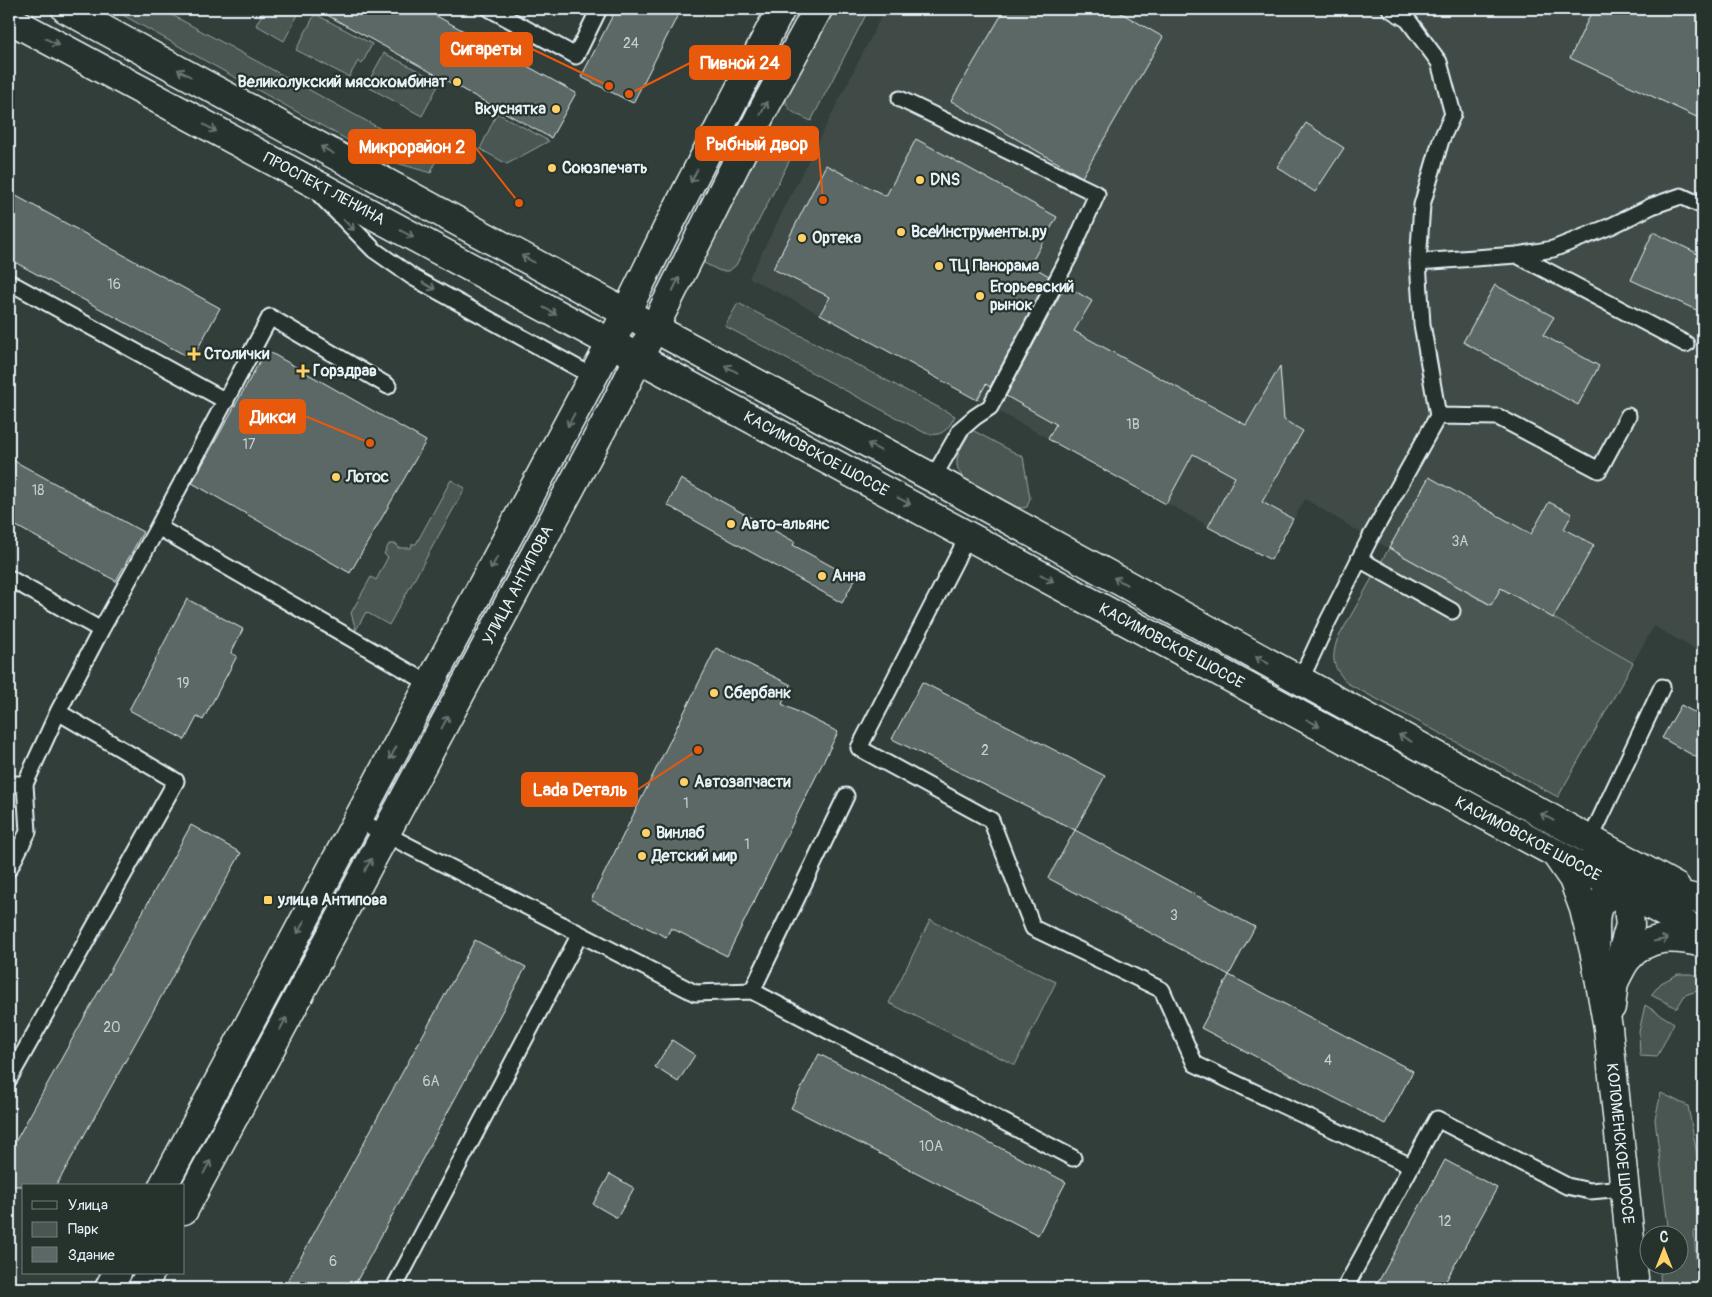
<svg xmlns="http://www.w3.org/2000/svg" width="1712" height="1297" viewBox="0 0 1712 1297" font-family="Pangolin,sans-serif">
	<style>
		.built { fill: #3f4b46 }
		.green { fill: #495651; stroke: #98a4a4 }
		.building { fill: #5c6865; stroke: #e8f1f8 }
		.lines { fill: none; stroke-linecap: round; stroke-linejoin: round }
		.lane-casing { stroke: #e8f1f8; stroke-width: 19 }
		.secondary-casing { stroke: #e8f1f8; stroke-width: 31 }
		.primary-casing { stroke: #e8f1f8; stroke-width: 31 }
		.lane { stroke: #26332d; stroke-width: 15 }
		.secondary { stroke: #26332d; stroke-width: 28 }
		.primary { stroke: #26332d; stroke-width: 28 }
		.oneway { stroke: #6a7674 }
		.poi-dot { fill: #ffd166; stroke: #26332d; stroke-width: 2 }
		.labels { text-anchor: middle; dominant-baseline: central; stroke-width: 4.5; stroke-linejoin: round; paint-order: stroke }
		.number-label { font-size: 14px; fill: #c5cfd3 }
		.poi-label { font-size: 16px; font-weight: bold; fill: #e8f1f8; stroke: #26332d; text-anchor: start }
		.street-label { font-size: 16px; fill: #e8f1f8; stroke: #26332d }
		.leader { fill: none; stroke: #e8590c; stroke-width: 2 }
		.callout-dot { fill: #e8590c; stroke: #26332d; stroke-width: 2 }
		.callout { fill: #e8590c; stroke: #e8590c; stroke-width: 2 }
		.callout-label { font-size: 18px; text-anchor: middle; font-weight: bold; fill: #fff }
	</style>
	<rect width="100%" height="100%" fill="#323e39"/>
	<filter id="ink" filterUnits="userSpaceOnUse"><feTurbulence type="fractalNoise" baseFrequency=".02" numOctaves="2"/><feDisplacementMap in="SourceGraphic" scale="10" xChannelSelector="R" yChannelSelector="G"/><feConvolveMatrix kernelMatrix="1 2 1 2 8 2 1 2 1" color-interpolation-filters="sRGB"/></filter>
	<g filter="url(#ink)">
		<!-- built -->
		<path class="built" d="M 885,9 L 1703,9 L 1703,654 L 1654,626 L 1633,663 L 1501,589 L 1491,605 L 1361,533 L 1305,499 L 1271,560 L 820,314 L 749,278 Z"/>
		<!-- green -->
		<path class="green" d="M 112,9 L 161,9 L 436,159 L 431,173 L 380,158 Z
			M 265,9 L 301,9 L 284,41 L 256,25 Z
			M 832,9 L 869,9 L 811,121 C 800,115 784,112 786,97 Z
			M 315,14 L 372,44 L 362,64 L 358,61 L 349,77 L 296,50 Z
			M 384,53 L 440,82 L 422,116 L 366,86 Z
			M 497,113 L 549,141 L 507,164 L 480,149 Z
			M 772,140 L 795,150 L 736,265 L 729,271 L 720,271 L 702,262 L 761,147 L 767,141 Z
			M 738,303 L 955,416 C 948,430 941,438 925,433 L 725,326 Z
			M 972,430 L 1023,457 L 1030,498 L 1027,507 L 1023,508 L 1017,507 L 966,480 C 947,463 962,447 972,430 Z
			M 451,480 L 465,488 L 389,625 L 366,612 L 356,630 L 351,613 L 371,577 L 376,580 L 388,557 L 384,554 L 389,544 L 397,544 L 398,548 L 411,548 L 412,544 L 416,544 Z
			M 1389,548 L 1490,605 L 1501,588 L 1633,663 L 1558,797 L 1347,683 C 1333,666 1331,661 1337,640 Z
			M 930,920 L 1056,982 L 1015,1065 L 889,1003 Z
			M 1678,974 L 1691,974 L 1703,977 L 1703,989 L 1685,995 L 1677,1008 L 1651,995 L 1661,983 Z
			M 1645,1005 L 1674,1023 L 1657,1057 L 1640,1056 L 1639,1032 Z
			M 1661,1093 L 1688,1106 L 1703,1187 L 1703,1233 L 1694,1231 L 1698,1288 L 1661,1288 L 1660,1274 L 1671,1265 L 1680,1264 L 1680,1234 L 1669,1234 L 1655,1119 Z"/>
		<!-- building -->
		<path class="building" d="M 316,9 L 424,9 L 576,93 L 551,138 Z
			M 616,9 L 681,9 L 633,103 L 581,77 Z
			M 1005,9 L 1114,9 L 1163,37 L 1082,177 L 951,101 Z
			M 1593,9 L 1703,9 L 1703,120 L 1570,58 Z
			M 1306,123 L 1344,148 L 1315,192 L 1277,167 Z
			M 916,139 L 1057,217 L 1030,265 L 1049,276 L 990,387 L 986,384 L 977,400 L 820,314 L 830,297 L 773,269 L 826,165 L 886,196 Z
			M 9,192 L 220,308 L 192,359 L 9,259 Z
			M 1653,232 L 1703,256 L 1703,313 L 1631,280 Z
			M 1065,285 L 1092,301 L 1074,331 L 1246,425 L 1280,366 L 1284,420 L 1303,431 L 1262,502 L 1293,519 L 1271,560 L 1208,527 L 1235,477 L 1193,454 L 1166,504 L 1048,439 L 1056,424 L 1006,396 Z
			M 1495,285 L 1554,317 L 1543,335 L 1599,366 L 1578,405 L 1463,342 Z
			M 266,350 L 426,441 L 350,573 L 192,483 Z
			M 9,458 L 143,532 L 116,581 L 9,522 Z
			M 1429,477 L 1531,534 L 1549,502 L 1572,514 L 1564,529 L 1594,545 L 1553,618 L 1501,588 L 1491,605 L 1389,548 Z
			M 681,479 L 795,542 L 793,545 L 855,579 L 842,603 L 667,505 Z
			M 187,599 L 243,629 L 231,653 L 237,656 L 203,720 L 197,717 L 185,740 L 129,710 Z
			M 716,648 L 791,685 L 782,704 L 838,732 L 727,956 L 671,928 L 666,937 L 591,900 Z
			M 922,682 L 1105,776 L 1075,830 L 892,739 Z
			M 1681,705 L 1703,717 L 1703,761 L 1662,738 Z
			M 191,825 L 241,853 L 56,1186 L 9,1186 L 9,1153 Z
			M 1075,830 L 1255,927 L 1229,975 L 1048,878 Z
			M 475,940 L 526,967 L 353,1288 L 284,1288 Z
			M 1229,975 L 1413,1071 L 1385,1124 L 1201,1028 Z
			M 672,1040 L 695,1055 L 678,1082 L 655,1067 Z
			M 819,1054 L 1066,1182 L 1038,1235 L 791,1108 Z
			M 1445,1160 L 1497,1188 L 1442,1288 L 1375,1288 Z
			M 610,1174 L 634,1188 L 617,1218 L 593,1204 Z"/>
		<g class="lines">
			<defs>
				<path id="lane" d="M 490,9 L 576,56 L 599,9
					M 900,99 L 1097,194 L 1070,255 L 990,407 L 975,417 L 961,429 L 933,478
					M 320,195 L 374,250 L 414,278 L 594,377
					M 1517,255 L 1686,344
					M 1418,262 L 1517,255 L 1553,249 L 1611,226 L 1652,206 L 1681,196 L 1703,206
					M 9,282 L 226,401
					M 388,386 L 270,317 L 158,527 L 430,684
					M 1438,416 L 1498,417 L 1599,470 L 1628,416
					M 968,536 L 859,748 L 991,820 L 1033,928 L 1162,990 L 1195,1064 L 1411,1166
					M 1359,559 L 1452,611
					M 9,578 L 101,630 L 158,527
					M 1300,681 L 1327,623 L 1370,538 L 1438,416 L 1422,324 L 1418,262 L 1422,205 L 1441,140 L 1453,114 L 1439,62 L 1408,20 L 1390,9
					M 9,784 L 25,784 L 58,712
					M 358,820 L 695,993 L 752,991 L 1073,1158
					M 1590,840 L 1662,687
					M 9,869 L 28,832 L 25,784
					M 752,991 L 846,796
					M 9,1079 L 176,781 L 58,712 L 101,630
					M 394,1288 L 580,934
					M 1345,1288 L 1437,1119 L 1567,1186 L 1590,1191 L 1624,1188"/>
				<g id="secondary">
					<path d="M 66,9 L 654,328 L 615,405 L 184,1210"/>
					<path id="s1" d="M 9,19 L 611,343 L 163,1186"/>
					<path d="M 1591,840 L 1676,887"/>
					<path d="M 1555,853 L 1703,934"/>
					<path d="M 1595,946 C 1596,935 1593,918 1598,907 C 1605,892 1629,888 1643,888 C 1659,889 1681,896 1697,899"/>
					<path d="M 1615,980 C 1619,973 1622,965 1627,959 C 1648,934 1675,936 1703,943"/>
					<path d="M 109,1288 L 117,1273"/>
					<path d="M 142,1288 L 150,1273"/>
				</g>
				<g id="primary">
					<path id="s2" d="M 781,9 L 668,227 L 611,343 L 1555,853 L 1573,879 L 1584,909 L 1595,955 L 1608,1028 L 1635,1288"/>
					<path d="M 818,9 L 761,114 L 654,328 L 933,478 L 1590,840 L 1608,858 L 1623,891 L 1628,906 L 1630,925 L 1614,981 L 1611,1007"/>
				</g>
			</defs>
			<!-- lane casing -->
			<use href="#lane" class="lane-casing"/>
			<!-- secondary casing -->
			<use href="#secondary" class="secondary-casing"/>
			<!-- primary casing -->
			<use href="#primary" class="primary-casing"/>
			<!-- lane -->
			<use href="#lane" class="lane"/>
			<!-- secondary -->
			<use href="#secondary" class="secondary"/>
			<!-- primary -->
			<use href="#primary" class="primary"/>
		</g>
		<!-- one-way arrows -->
		<defs><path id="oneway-shaft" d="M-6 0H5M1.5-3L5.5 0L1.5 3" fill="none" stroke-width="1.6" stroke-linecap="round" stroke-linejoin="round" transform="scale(1.25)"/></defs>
		<g class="oneway">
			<use href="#oneway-shaft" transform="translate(52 42) rotate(28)"/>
			<use href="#oneway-shaft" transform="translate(184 73) rotate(-152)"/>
			<use href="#oneway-shaft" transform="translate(764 108) rotate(-62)"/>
			<use href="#oneway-shaft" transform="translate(210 128) rotate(28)"/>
			<use href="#oneway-shaft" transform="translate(327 150) rotate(-151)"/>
			<use href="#oneway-shaft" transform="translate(694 176) rotate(117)"/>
			<use href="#oneway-shaft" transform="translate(349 225) rotate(45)"/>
			<use href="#oneway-shaft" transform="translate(407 234) rotate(28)"/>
			<use href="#oneway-shaft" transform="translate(528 259) rotate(-152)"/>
			<use href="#oneway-shaft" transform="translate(676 284) rotate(-64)"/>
			<use href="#oneway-shaft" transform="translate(429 286) rotate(29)"/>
			<use href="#oneway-shaft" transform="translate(550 311) rotate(28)"/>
			<use href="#oneway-shaft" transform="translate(731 369) rotate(-152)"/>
			<use href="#oneway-shaft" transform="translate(571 420) rotate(118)"/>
			<use href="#oneway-shaft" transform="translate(874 447) rotate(-152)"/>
			<use href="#oneway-shaft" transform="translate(904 501) rotate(28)"/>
			<use href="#oneway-shaft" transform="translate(494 563) rotate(118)"/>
			<use href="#oneway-shaft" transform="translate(1047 578) rotate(29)"/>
			<use href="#oneway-shaft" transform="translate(1120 581) rotate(-151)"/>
			<use href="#oneway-shaft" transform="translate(1262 660) rotate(-151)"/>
			<use href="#oneway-shaft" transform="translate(445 722) rotate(-62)"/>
			<use href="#oneway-shaft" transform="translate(1313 723) rotate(28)"/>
			<use href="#oneway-shaft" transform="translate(1405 738) rotate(-151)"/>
			<use href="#oneway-shaft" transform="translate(393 753) rotate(118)"/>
			<use href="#oneway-shaft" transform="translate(1547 817) rotate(-151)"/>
			<use href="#oneway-shaft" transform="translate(368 865) rotate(-62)"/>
			<use href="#oneway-shaft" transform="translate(301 927) rotate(118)"/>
			<use href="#oneway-shaft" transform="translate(1661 940) rotate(-11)"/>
			<use href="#oneway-shaft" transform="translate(283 1024) rotate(-62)"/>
			<use href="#oneway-shaft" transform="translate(207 1167) rotate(-62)"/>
		</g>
	</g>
	<!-- markers -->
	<g class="poi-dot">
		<circle cx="457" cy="82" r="5"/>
		<circle cx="556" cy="109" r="5"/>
		<circle cx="552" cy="168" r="5"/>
		<circle cx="920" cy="180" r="5"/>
		<circle cx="901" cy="232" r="5"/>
		<circle cx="802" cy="238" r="5"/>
		<circle cx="939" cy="266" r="5"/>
		<circle cx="980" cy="296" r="5"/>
		<path d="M191.5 346.5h5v5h5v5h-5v5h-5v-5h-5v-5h5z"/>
		<path d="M300.5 363.5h5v5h5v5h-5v5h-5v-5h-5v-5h5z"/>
		<circle cx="336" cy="477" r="5"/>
		<circle cx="731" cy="524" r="5"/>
		<circle cx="822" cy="576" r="5"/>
		<circle cx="714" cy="693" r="5"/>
		<circle cx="684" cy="782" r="5"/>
		<circle cx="646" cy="833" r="5"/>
		<circle cx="642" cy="856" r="5"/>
		<rect x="263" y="895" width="10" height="10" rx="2.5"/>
	</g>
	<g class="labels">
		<!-- number labels -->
		<g class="number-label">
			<text x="631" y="43">24</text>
			<text x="114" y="284">16</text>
			<text x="1133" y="424">1В</text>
			<text x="249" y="444">17</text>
			<text x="38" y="490">18</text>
			<text x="1460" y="541">3А</text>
			<text x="183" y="683">19</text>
			<text x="985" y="750">2</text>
			<text x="686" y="803">1</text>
			<text x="747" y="844">1</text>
			<text x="1174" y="915">3</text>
			<text x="112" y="1027">20</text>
			<text x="1328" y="1060">4</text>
			<text x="431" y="1081">6А</text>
			<text x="931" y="1146">10А</text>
			<text x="1445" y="1221">12</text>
			<text x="333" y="1261">6</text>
		</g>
		<!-- poi labels -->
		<g class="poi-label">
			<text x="447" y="82" text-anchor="end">Великолукский мясокомбинат</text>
			<text x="546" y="109" text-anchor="end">Вкуснятка</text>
			<text x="562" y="168">Союзпечать</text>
			<text x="930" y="180">DNS</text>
			<text x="911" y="232">ВсеИнструменты.ру</text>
			<text x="812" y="238">Ортека</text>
			<text x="949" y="266">ТЦ Панорама</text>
			<text x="990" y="287">Егорьевский<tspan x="990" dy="18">рынок</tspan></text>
			<text x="204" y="354">Столички</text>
			<text x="313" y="371">Горздрав</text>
			<text x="346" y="477">Лотос</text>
			<text x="741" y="524">Авто-альянс</text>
			<text x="832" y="576">Анна</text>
			<text x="724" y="693">Сбербанк</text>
			<text x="694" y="782">Автозапчасти</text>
			<text x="656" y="833">Винлаб</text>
			<text x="652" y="856">Детский мир</text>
			<text x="278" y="900">улица Антипова</text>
		</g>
		<!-- street labels -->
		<g class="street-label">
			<text stroke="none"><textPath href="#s1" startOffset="358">ПРОСПЕКТ ЛЕНИНА</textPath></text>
			<text stroke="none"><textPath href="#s2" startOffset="608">КАСИМОВСКОЕ ШОССЕ</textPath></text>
			<text transform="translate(518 585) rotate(-62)">УЛИЦА АНТИПОВА</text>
			<text stroke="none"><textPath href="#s2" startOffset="1012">КАСИМОВСКОЕ ШОССЕ</textPath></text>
			<text transform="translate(1528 839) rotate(28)">КАСИМОВСКОЕ ШОССЕ</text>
			<text stroke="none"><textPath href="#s2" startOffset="1749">КОЛОМЕНСКОЕ ШОССЕ</textPath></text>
		</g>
	</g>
	<!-- callouts -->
	<path class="leader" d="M609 86L532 49M629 94L690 63M823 200L818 143M519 203L475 147M370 443L305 416M698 750L637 790"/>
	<g class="callout-dot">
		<circle cx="609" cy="86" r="5"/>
		<circle cx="629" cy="94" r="5"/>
		<circle cx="823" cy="200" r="5"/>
		<circle cx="519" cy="203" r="5"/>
		<circle cx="370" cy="443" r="5"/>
		<circle cx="698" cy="750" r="5"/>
	</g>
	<g class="callout">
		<rect x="441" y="33" width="91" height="33" rx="5"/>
		<rect x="690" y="46" width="100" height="33" rx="5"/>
		<rect x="696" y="127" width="122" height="33" rx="5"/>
		<rect x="349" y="130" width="126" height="33" rx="5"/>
		<rect x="240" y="400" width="65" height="33" rx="5"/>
		<rect x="522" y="773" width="115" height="33" rx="5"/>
	</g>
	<g class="callout-label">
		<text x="486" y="55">Сигареты</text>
		<text x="740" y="69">Пивной 24</text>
		<text x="757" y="150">Рыбный двор</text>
		<text x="412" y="153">Микрорайон 2</text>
		<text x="273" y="423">Дикси</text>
		<text x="580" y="796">Lada Dеталь</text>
	</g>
	<!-- margin -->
	<rect width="1712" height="1297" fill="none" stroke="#26332d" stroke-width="30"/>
	<rect x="15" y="15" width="1682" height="1267" fill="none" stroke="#e8f1f8" stroke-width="2" filter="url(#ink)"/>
	<!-- legend -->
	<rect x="22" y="1184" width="162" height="90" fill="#26332d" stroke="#747f7e"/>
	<rect x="32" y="1201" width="25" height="8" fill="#26332d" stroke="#747f7e"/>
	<text x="68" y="1210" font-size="15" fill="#e8f1f8">Улица</text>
	<rect x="32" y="1222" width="25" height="15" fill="#495651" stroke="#747f7e"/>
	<text x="68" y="1234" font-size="15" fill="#e8f1f8">Парк</text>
	<rect x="32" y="1247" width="25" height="15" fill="#5c6865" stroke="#747f7e"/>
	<text x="68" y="1260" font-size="15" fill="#e8f1f8">Здание</text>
	<!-- north arrow -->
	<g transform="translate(1664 1250)"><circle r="24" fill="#26332d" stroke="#747f7e"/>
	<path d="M0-4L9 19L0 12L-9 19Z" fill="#ffd166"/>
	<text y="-8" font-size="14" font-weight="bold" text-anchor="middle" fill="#e8f1f8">С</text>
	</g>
</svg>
